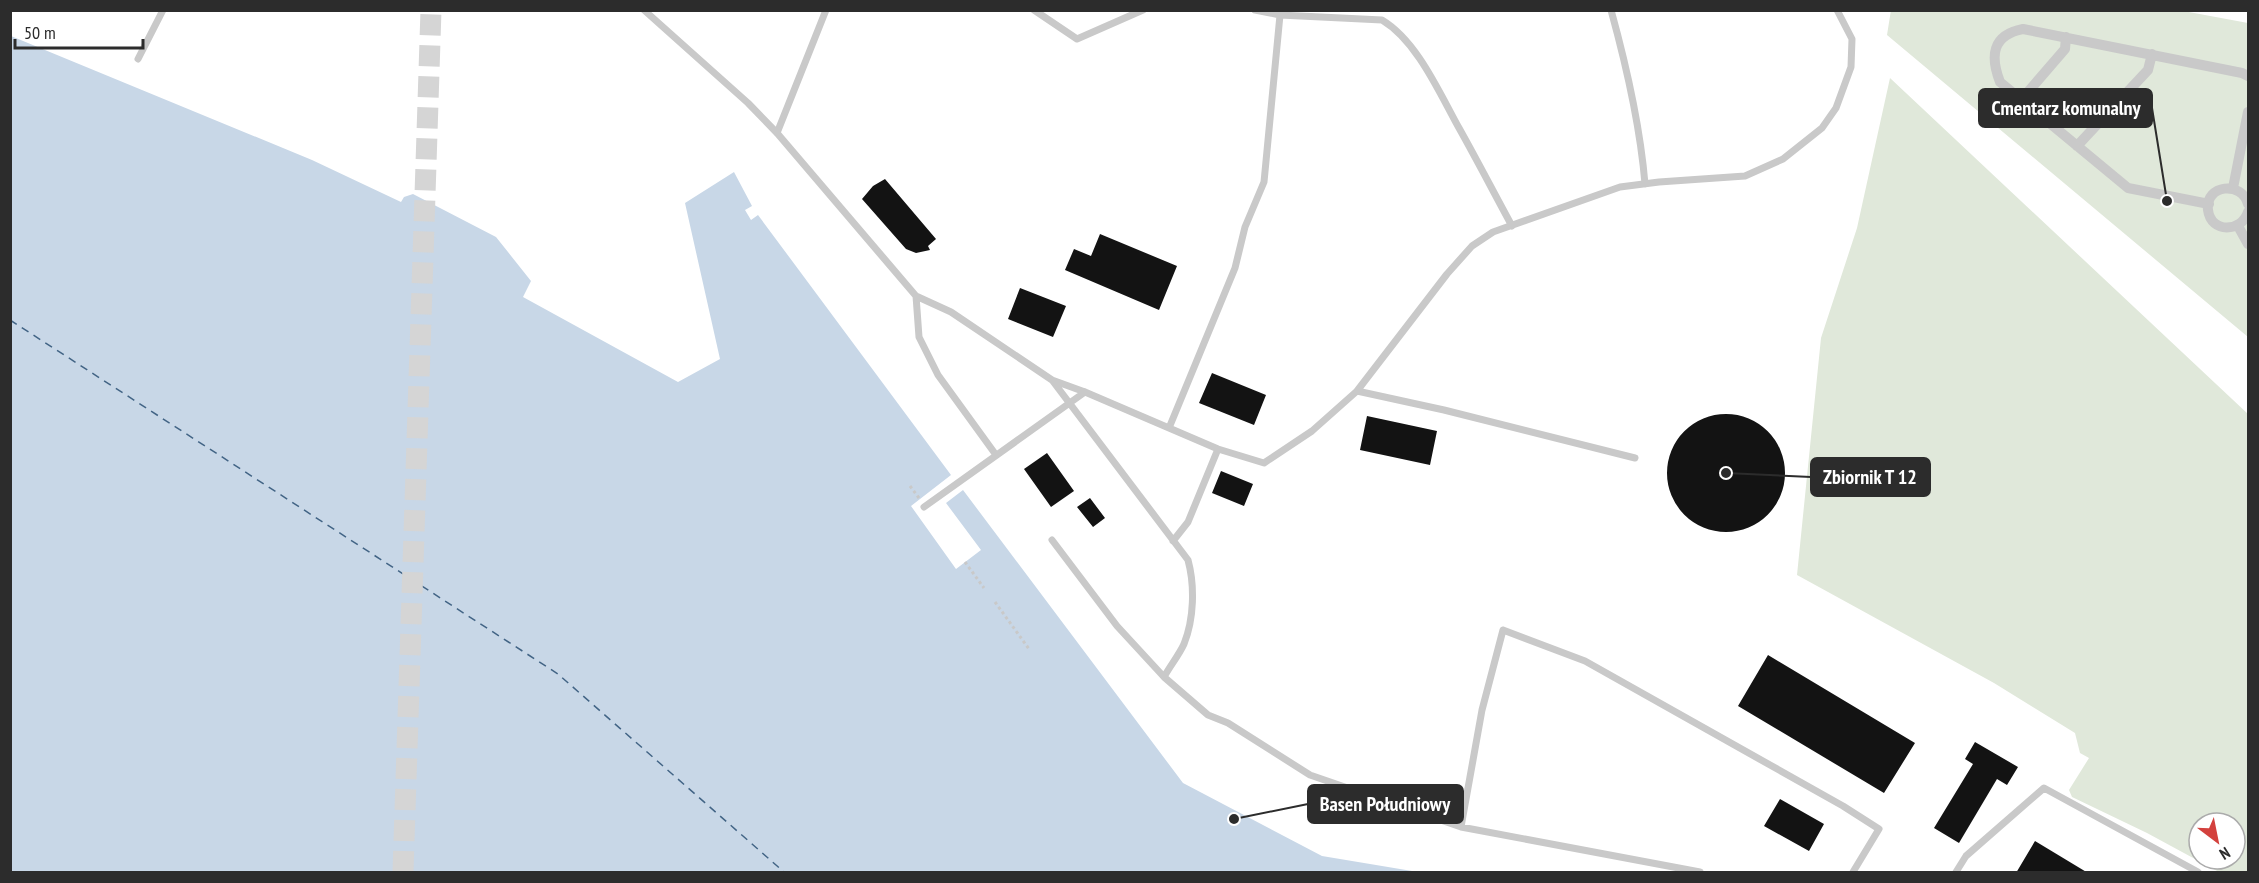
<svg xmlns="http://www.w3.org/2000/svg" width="2259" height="883" viewBox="0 0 2259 883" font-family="'PT Sans Narrow',sans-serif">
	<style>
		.green { fill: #e0e8da; fill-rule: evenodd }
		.water { fill: #c8d7e7 }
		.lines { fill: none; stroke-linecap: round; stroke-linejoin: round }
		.ferry { stroke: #426485; stroke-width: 1.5; stroke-dasharray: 8 6; stroke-linecap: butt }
		.building { fill: #131313 }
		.primary-tunnel { stroke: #d5d5d5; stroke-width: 21; stroke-dasharray: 21 10; stroke-linecap: butt }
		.path { stroke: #c9c9c9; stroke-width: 3; stroke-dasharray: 3 3; stroke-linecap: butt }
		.service { stroke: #c9c9c9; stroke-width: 7 }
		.pedestrian { stroke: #c9c9c9; stroke-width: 10 }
		.leader { fill: none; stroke: #2c2c2c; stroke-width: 2 }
		.callout-dot { fill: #2c2c2c; stroke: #fff; stroke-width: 2 }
		.callout { fill: #2c2c2c; stroke: #2c2c2c; stroke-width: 2 }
		.callout-label { font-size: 20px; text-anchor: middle; font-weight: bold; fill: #fff }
	</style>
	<rect width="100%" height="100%" fill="#fff"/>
	<!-- green -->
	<path class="green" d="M 1891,10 L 2178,10 L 2248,23 L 2248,337 L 1887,35 Z
		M 1890,78 L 2248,414 L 2248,872 L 2219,872 L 2147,833 L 2072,797 L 2069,790 L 2089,758 L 2080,753 L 2075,733 L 1994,683 L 1797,575 L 1821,338 L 1857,228 ZM 2199,823 L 2235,823 L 2235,859 L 2199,859 Z"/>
	<!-- water -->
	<path class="water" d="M 11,36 L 312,160 L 401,202 L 404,197 L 413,194 L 496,237 L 531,281 L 523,297 L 678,382 L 720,359 L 685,203 L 734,172 L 752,206 L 745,210 L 751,220 L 758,215 L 951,475 L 911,506 L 956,569 L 981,550 L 946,503 L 963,490 L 1183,783 L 1322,856 L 1418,872 L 11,872 Z"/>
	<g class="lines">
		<!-- ferry -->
		<path class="ferry" d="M 10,320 L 558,674 L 784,872"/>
	</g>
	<!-- building -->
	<path class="building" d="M 885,179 L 936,239 L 928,246 L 930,250 L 916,253 L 906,249 L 862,199 L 873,186 Z
		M 1100,234 L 1177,266 L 1159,310 L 1065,270 L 1074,249 L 1091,256 Z
		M 1020,288 L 1066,306 L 1053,337 L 1008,319 Z
		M 1212,373 L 1266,395 L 1254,425 L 1199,403 Z
		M1667 473a59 59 0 1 1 118 0a59 59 0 1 1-118 0Z
		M 1367,416 L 1437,431 L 1430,465 L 1360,450 Z
		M 1047,453 L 1074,491 L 1051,507 L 1024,469 Z
		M 1221,471 L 1253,484 L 1244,506 L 1212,493 Z
		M 1090,498 L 1105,518 L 1093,527 L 1077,507 Z
		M 1768,655 L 1915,743 L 1884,793 L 1738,706 Z
		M 1975,742 L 2018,767 L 2007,785 L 1997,779 L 1959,843 L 1934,828 L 1973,764 L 1965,759 Z
		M 1780,799 L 1824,824 L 1809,851 L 1764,826 Z
		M 2035,841 L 2088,873 L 2016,873 Z"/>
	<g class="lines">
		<!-- primary-tunnel -->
		<path class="primary-tunnel" d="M 403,872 L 431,10"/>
		<!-- path -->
		<path class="path" d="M 910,486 L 919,498
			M 965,562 L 984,588
			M 995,602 L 1029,649"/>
		<!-- service -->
		<path class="service" d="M 644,10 L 748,103 L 777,133 L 916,296 L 919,337 L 938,375 L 996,455
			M 1034,10 L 1077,39 L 1143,10
			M 1255,10 L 1280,15 L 1382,20 C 1417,41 1439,92 1459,128 C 1477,160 1494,193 1512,226
			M 1611,10 C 1627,68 1640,124 1645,184
			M 138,59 L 163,10
			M 777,133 L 826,10
			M 916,296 L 951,312 L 1052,380 L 1188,560 C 1195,586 1194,619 1184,644 C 1179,655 1170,666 1164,677
			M 1052,380 L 1085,392 L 1218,449 L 1264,463 L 1312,431 L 1357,391 L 1444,410 L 1635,458
			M 1357,391 L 1447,274 L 1472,246 L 1493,232 L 1620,187 L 1659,182 L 1745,176 L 1783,159 L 1822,128 L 1836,108 L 1851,67 L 1852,39 L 1837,10
			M 1169,428 L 1235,268 L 1245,227 L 1264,182 L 1280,15
			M 924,507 L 1085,392
			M 1052,540 L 1117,626 L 1164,677 L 1208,715 L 1228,723 L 1310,775 L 1461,827 L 1700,872
			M 1173,541 L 1188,522 L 1218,449
			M 1461,827 L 1482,710 L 1503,630 L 1585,661 L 1843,806 L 1879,829 L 1853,872
			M 1956,872 L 1966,856 L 2044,788 L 2198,872"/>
		<!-- pedestrian -->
		<path class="pedestrian" d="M 2021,100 L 2065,49 L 2066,37
			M 2077,146 L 2148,70 L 2152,54
			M 2233,188 L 2248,112
			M 2209,204 L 2128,188 L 2000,82 C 1990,56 1992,35 2023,29 L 2242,73 L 2248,76
			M 2248,204 C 2242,181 2205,184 2208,210 C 2211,234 2242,232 2248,212
			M 2238,226 L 2248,244"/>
	</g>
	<!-- callouts -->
	<path class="leader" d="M2167 201L2152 108M1726 473L1811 477M1234 819L1308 804"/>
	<g class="callout-dot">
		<circle cx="2167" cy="201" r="6"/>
		<circle cx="1726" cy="473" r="6"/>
		<circle cx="1234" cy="819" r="6"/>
	</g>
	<g class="callout">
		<rect x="1979" y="89" width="173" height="38" rx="6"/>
		<rect x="1811" y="458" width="119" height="38" rx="6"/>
		<rect x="1308" y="785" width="155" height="38" rx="6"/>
	</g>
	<g class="callout-label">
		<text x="2066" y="115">Cmentarz komunalny</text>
		<text x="1870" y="484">Zbiornik T 12</text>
		<text x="1385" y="811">Basen Południowy</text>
	</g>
	<!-- border -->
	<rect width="2259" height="883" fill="none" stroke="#2c2c2c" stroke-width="24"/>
	<!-- north arrow -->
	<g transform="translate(2217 841) rotate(148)"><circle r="28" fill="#ffffff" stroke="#ababab" stroke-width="1.5"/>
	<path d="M0-4.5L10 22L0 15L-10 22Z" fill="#d3413d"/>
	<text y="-9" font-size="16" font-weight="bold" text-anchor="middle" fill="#2c2c2c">N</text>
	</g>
	<!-- scale -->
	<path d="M15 39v9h128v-9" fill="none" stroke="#2c2c2c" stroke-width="3"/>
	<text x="24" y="39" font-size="18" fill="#2c2c2c" stroke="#ffffff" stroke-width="4.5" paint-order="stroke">50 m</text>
</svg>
